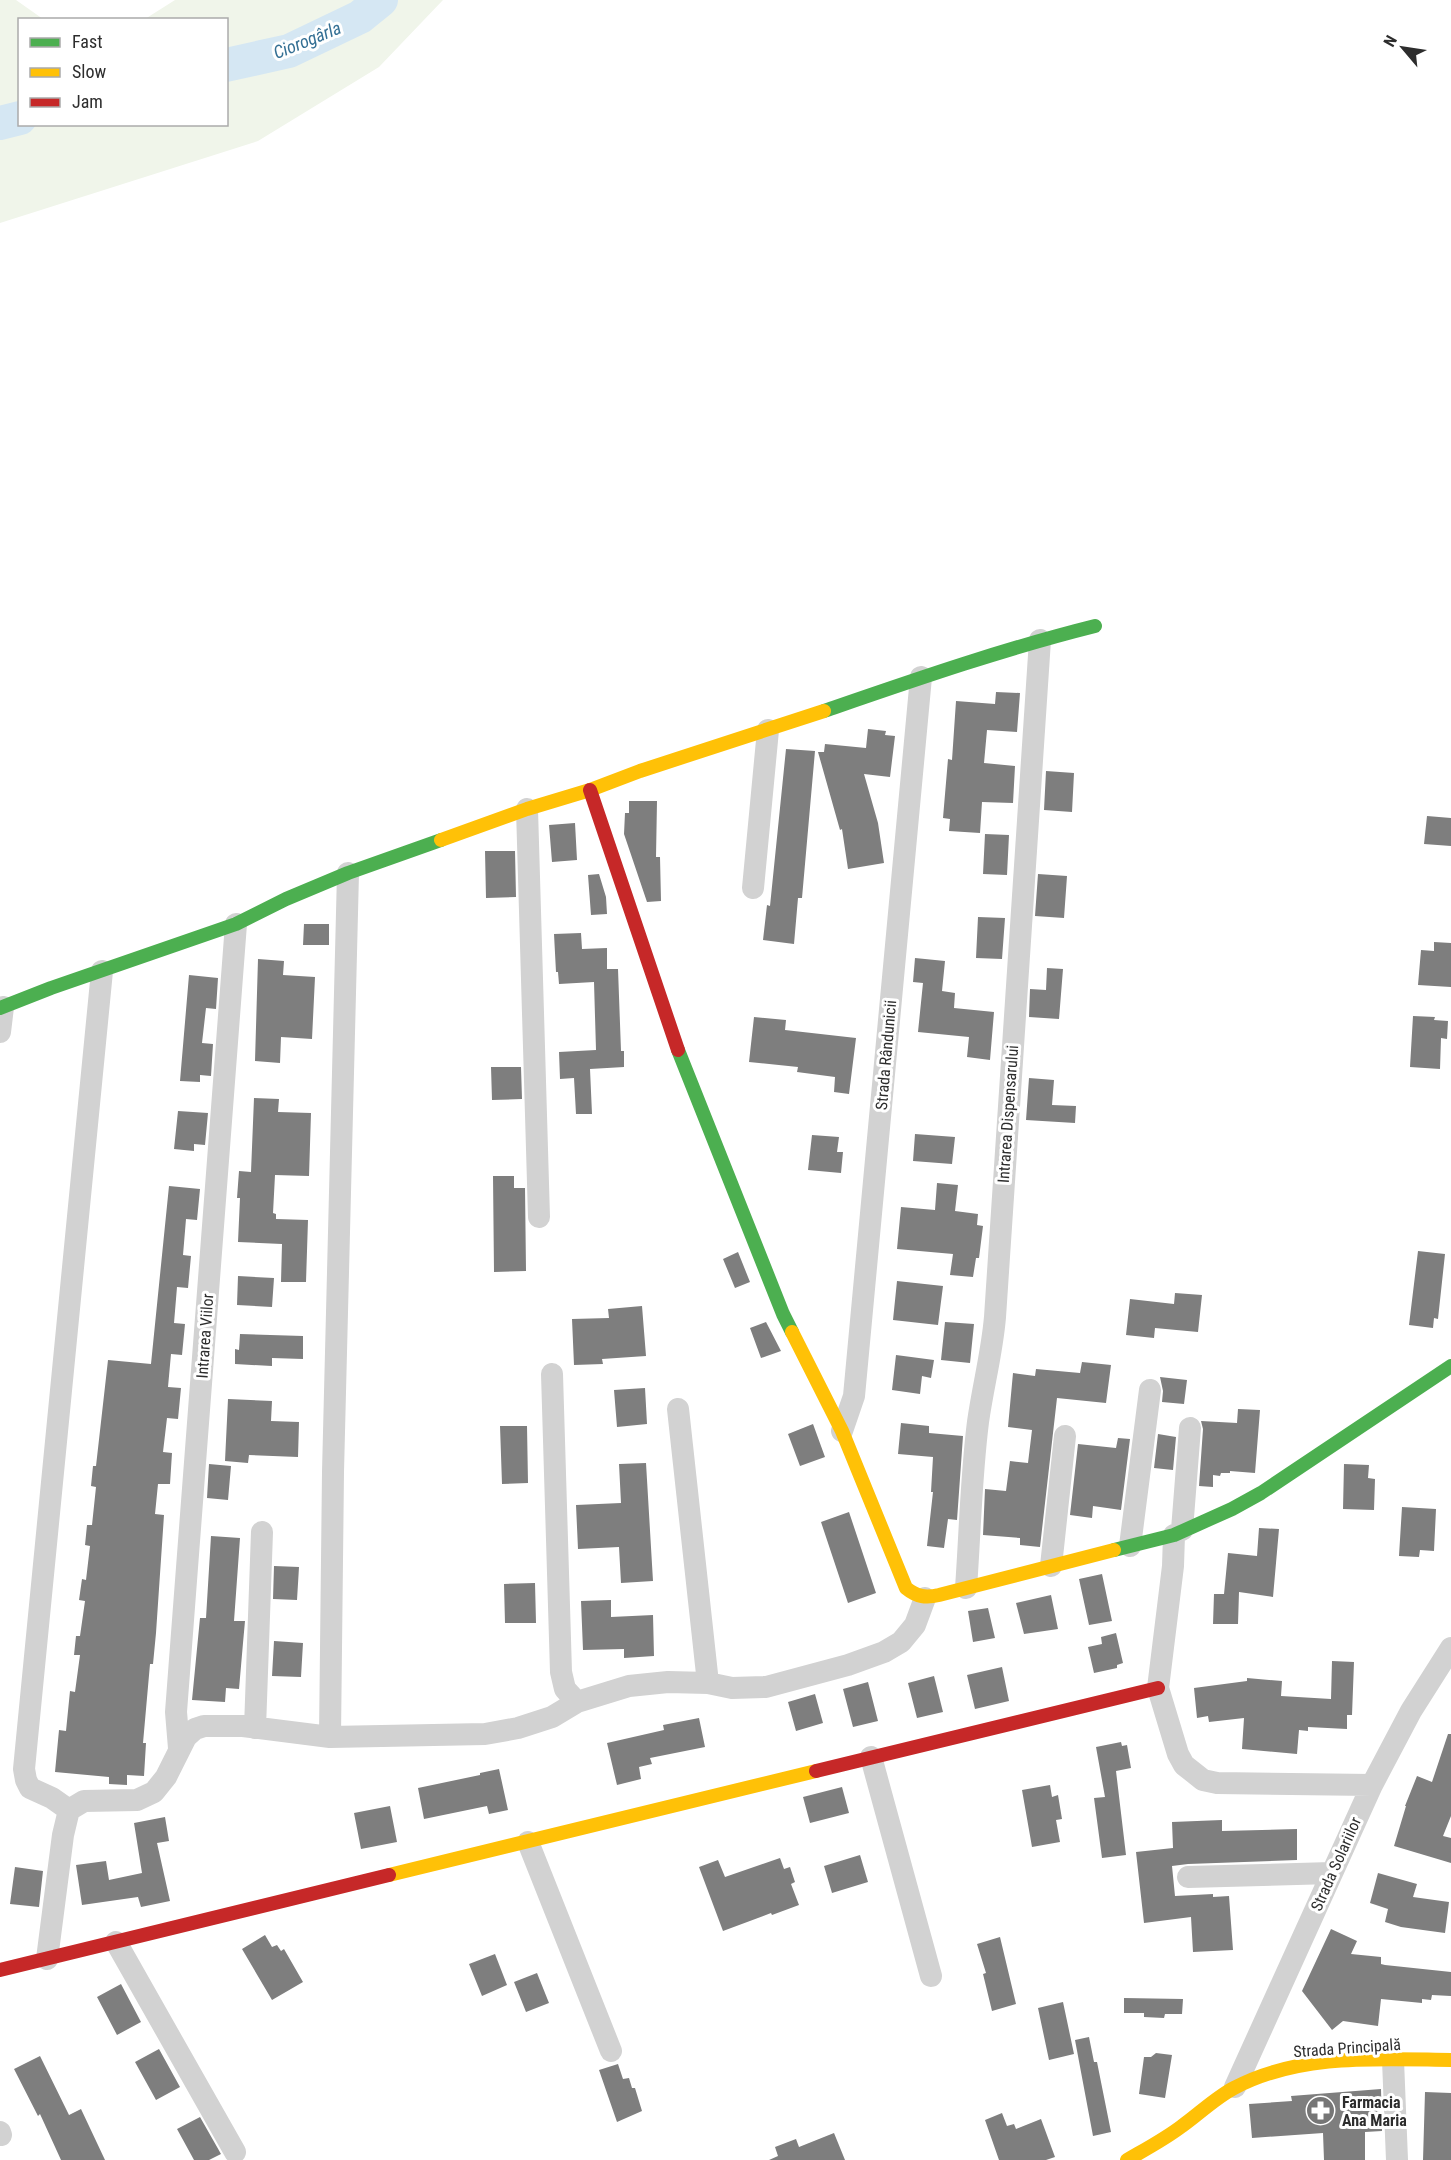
<svg xmlns="http://www.w3.org/2000/svg" width="1451" height="2160" viewBox="0 0 1451 2160" font-family="'Roboto Condensed',sans-serif">
	<style>
		.green { fill: #f0f5ea }
		.lines { fill: none; stroke-linecap: round; stroke-linejoin: round }
		.river { stroke: #d5e7f3; stroke-width: 34 }
		.building { fill: #7e7e7e }
		.street { stroke: #d2d2d2; stroke-width: 22 }
		.fast { stroke: #4caf50; stroke-width: 14 }
		.slow { stroke: #ffc107; stroke-width: 14 }
		.jam { stroke: #c62828; stroke-width: 14 }
		.labels { text-anchor: middle; dominant-baseline: central; stroke-width: 6; stroke-linejoin: round; paint-order: stroke }
		.street-label { font-size: 16px; fill: #2d2d2d; stroke: #fff }
		.poi-label { font-size: 16px; font-weight: bold; fill: #2d2d2d; stroke: #fff; text-anchor: start }
		.water-label { font-size: 18px; font-style: italic; fill: #357094; stroke: #fff }
	</style>
	<rect width="100%" height="100%" fill="#fff"/>
	<!-- green -->
	<path class="green" d="M 0,0 L 16,0 L 43,19 L 20,20 L 20,124 L 226,124 L 226,20 L 145,19 L 175,0 L 443,0 L 379,67 L 258,141 L 0,223 Z"/>
	<g class="lines">
		<!-- river -->
		<path class="river" d="M 226,65 L 289,51 L 360,17 L 381,0
			M 0,123 L 20,118"/>
	</g>
	<!-- building -->
	<path class="building" d="M 996,692 L 1020,693 L 1017,732 L 987,730 L 984,763 L 1015,766 L 1013,803 L 982,802 L 980,833 L 949,831 L 950,819 L 943,818 L 948,759 L 952,760 L 956,701 L 995,704 Z
		M 868,729 L 886,731 L 885,735 L 895,736 L 890,777 L 864,774 L 878,823 L 884,863 L 848,869 L 842,829 L 840,830 L 818,752 L 824,752 L 825,744 L 866,748 Z
		M 786,749 L 815,751 L 802,898 L 798,898 L 794,944 L 763,940 L 767,905 L 770,906 Z
		M 1046,771 L 1074,773 L 1072,812 L 1044,810 Z
		M 629,801 L 657,801 L 656,857 L 660,857 L 661,901 L 647,902 L 624,834 L 625,813 L 629,813 Z
		M 1427,816 L 1451,818 L 1451,846 L 1424,844 Z
		M 575,823 L 577,860 L 552,862 L 549,825 Z
		M 985,834 L 1009,835 L 1007,875 L 983,874 Z
		M 485,851 L 515,851 L 516,897 L 486,898 Z
		M 599,874 L 606,897 L 607,914 L 591,915 L 588,875 Z
		M 1038,874 L 1067,876 L 1064,918 L 1035,916 Z
		M 978,917 L 1005,918 L 1002,959 L 976,958 Z
		M 304,924 L 329,924 L 329,945 L 303,945 Z
		M 581,933 L 582,949 L 607,948 L 607,969 L 618,969 L 621,1051 L 624,1051 L 624,1067 L 590,1069 L 592,1114 L 576,1114 L 574,1078 L 560,1079 L 559,1052 L 596,1050 L 594,982 L 559,984 L 558,972 L 556,972 L 554,934 Z
		M 1434,942 L 1451,943 L 1451,987 L 1418,985 L 1421,950 L 1434,951 Z
		M 915,958 L 945,961 L 942,991 L 955,993 L 954,1008 L 994,1012 L 990,1060 L 967,1057 L 969,1037 L 918,1032 L 923,983 L 913,982 Z
		M 258,959 L 284,961 L 283,975 L 315,977 L 312,1039 L 281,1037 L 280,1063 L 255,1061 Z
		M 1047,968 L 1063,969 L 1059,1019 L 1029,1017 L 1030,989 L 1046,990 Z
		M 189,975 L 218,978 L 216,1009 L 206,1008 L 202,1043 L 213,1044 L 211,1076 L 200,1075 L 200,1082 L 180,1081 Z
		M 1413,1016 L 1435,1017 L 1434,1020 L 1448,1021 L 1447,1039 L 1441,1038 L 1440,1069 L 1410,1067 Z
		M 754,1017 L 786,1020 L 785,1030 L 856,1038 L 849,1094 L 834,1092 L 835,1077 L 797,1072 L 798,1067 L 749,1062 Z
		M 491,1067 L 521,1067 L 522,1099 L 492,1100 Z
		M 1029,1078 L 1054,1080 L 1052,1105 L 1076,1106 L 1075,1123 L 1026,1120 Z
		M 254,1098 L 279,1099 L 278,1112 L 311,1113 L 309,1176 L 275,1175 L 273,1213 L 276,1214 L 276,1219 L 308,1220 L 306,1282 L 281,1282 L 282,1244 L 238,1242 L 240,1198 L 237,1198 L 239,1171 L 251,1172 Z
		M 178,1111 L 208,1113 L 205,1145 L 194,1144 L 194,1151 L 174,1149 Z
		M 915,1134 L 955,1137 L 952,1164 L 913,1161 Z
		M 812,1135 L 839,1137 L 837,1152 L 843,1152 L 841,1173 L 808,1170 Z
		M 493,1176 L 514,1176 L 514,1188 L 525,1188 L 526,1271 L 494,1272 Z
		M 937,1183 L 958,1185 L 955,1211 L 978,1214 L 977,1225 L 983,1226 L 979,1258 L 976,1258 L 973,1277 L 950,1275 L 953,1254 L 897,1249 L 901,1207 L 935,1210 Z
		M 169,1186 L 200,1189 L 197,1220 L 186,1219 L 183,1255 L 191,1256 L 188,1288 L 177,1287 L 174,1323 L 185,1324 L 182,1355 L 171,1354 L 168,1387 L 181,1388 L 178,1419 L 167,1418 L 163,1452 L 172,1453 L 170,1484 L 158,1484 L 155,1514 L 164,1515 L 156,1633 L 153,1664 L 150,1664 L 143,1743 L 146,1743 L 144,1776 L 127,1775 L 127,1785 L 109,1784 L 109,1777 L 55,1772 L 59,1730 L 66,1731 L 70,1691 L 75,1692 L 80,1655 L 74,1655 L 76,1636 L 80,1636 L 85,1601 L 79,1600 L 82,1579 L 86,1580 L 90,1546 L 85,1545 L 87,1525 L 92,1525 L 96,1487 L 91,1486 L 93,1466 L 96,1466 L 108,1360 L 151,1364 Z
		M 1418,1251 L 1445,1254 L 1438,1319 L 1434,1318 L 1433,1328 L 1409,1325 Z
		M 738,1252 L 750,1282 L 735,1288 L 723,1259 Z
		M 238,1276 L 274,1278 L 272,1307 L 237,1305 Z
		M 897,1281 L 943,1286 L 938,1325 L 893,1320 Z
		M 1175,1293 L 1202,1295 L 1198,1332 L 1155,1328 L 1154,1338 L 1126,1335 L 1130,1299 L 1174,1304 Z
		M 642,1306 L 646,1356 L 602,1359 L 603,1364 L 574,1365 L 572,1319 L 609,1318 L 608,1309 Z
		M 766,1322 L 781,1351 L 761,1358 L 750,1328 Z
		M 945,1322 L 974,1324 L 970,1363 L 941,1360 Z
		M 240,1334 L 303,1336 L 303,1359 L 272,1358 L 272,1366 L 235,1364 L 235,1349 L 239,1350 Z
		M 896,1355 L 934,1360 L 931,1378 L 922,1376 L 920,1394 L 892,1390 Z
		M 1082,1362 L 1111,1365 L 1106,1403 L 1057,1398 L 1040,1547 L 1020,1545 L 1020,1538 L 983,1535 L 985,1489 L 1006,1491 L 1010,1461 L 1028,1463 L 1032,1430 L 1008,1427 L 1013,1373 L 1035,1376 L 1036,1369 L 1080,1373 Z
		M 1160,1377 L 1187,1380 L 1184,1404 L 1162,1402 L 1163,1391 Z
		M 645,1388 L 647,1424 L 617,1427 L 614,1390 Z
		M 228,1399 L 272,1401 L 271,1421 L 299,1422 L 298,1457 L 249,1455 L 248,1463 L 225,1461 Z
		M 1238,1409 L 1260,1410 L 1255,1473 L 1230,1471 L 1230,1473 L 1221,1473 L 1220,1476 L 1213,1475 L 1213,1487 L 1199,1486 L 1203,1429 L 1201,1421 L 1237,1423 Z
		M 901,1423 L 929,1426 L 929,1433 L 963,1436 L 957,1520 L 948,1519 L 944,1548 L 927,1546 L 933,1492 L 931,1492 L 933,1457 L 898,1454 Z
		M 813,1424 L 825,1457 L 800,1466 L 788,1434 Z
		M 500,1426 L 527,1426 L 528,1483 L 502,1484 Z
		M 1158,1434 L 1176,1437 L 1173,1470 L 1154,1468 Z
		M 1118,1438 L 1130,1439 L 1121,1510 L 1093,1506 L 1092,1518 L 1070,1515 L 1078,1444 L 1116,1448 Z
		M 646,1463 L 653,1581 L 621,1583 L 619,1547 L 578,1549 L 576,1505 L 621,1503 L 619,1464 Z
		M 209,1464 L 231,1466 L 228,1500 L 207,1498 Z
		M 1344,1464 L 1369,1465 L 1368,1478 L 1375,1479 L 1374,1510 L 1343,1509 Z
		M 1402,1507 L 1436,1509 L 1434,1551 L 1420,1550 L 1419,1557 L 1399,1556 Z
		M 849,1512 L 876,1593 L 848,1603 L 821,1522 Z
		M 1259,1528 L 1279,1529 L 1273,1597 L 1239,1592 L 1238,1624 L 1213,1624 L 1214,1594 L 1224,1594 L 1228,1553 L 1257,1556 Z
		M 211,1536 L 240,1538 L 234,1621 L 245,1621 L 243,1643 L 239,1689 L 226,1688 L 225,1702 L 192,1700 L 200,1618 L 206,1618 Z
		M 274,1566 L 299,1567 L 297,1600 L 273,1599 Z
		M 1102,1574 L 1112,1621 L 1089,1625 L 1079,1579 Z
		M 535,1583 L 536,1623 L 505,1623 L 504,1584 Z
		M 1051,1595 L 1058,1629 L 1024,1634 L 1016,1603 Z
		M 611,1600 L 611,1617 L 653,1615 L 654,1656 L 624,1658 L 624,1649 L 583,1650 L 581,1601 Z
		M 988,1608 L 995,1638 L 973,1642 L 968,1611 Z
		M 1116,1633 L 1123,1663 L 1117,1665 L 1117,1668 L 1094,1673 L 1088,1647 L 1102,1644 L 1101,1637 Z
		M 274,1641 L 303,1643 L 301,1677 L 272,1676 Z
		M 1332,1661 L 1354,1662 L 1352,1715 L 1347,1715 L 1347,1729 L 1308,1727 L 1308,1731 L 1299,1730 L 1297,1754 L 1242,1749 L 1244,1718 L 1209,1722 L 1208,1716 L 1197,1718 L 1194,1688 L 1247,1681 L 1247,1678 L 1282,1681 L 1281,1696 L 1331,1699 Z
		M 1002,1667 L 1009,1701 L 975,1709 L 967,1675 Z
		M 934,1676 L 943,1712 L 917,1718 L 908,1683 Z
		M 868,1682 L 878,1721 L 853,1727 L 843,1689 Z
		M 815,1694 L 823,1723 L 796,1731 L 788,1702 Z
		M 699,1718 L 705,1747 L 650,1758 L 652,1764 L 639,1767 L 641,1779 L 617,1785 L 607,1743 L 664,1730 L 663,1725 Z
		M 1448,1734 L 1451,1734 L 1451,1816 L 1443,1836 L 1451,1838 L 1451,1863 L 1394,1846 L 1406,1806 L 1405,1806 L 1417,1776 L 1432,1782 Z
		M 1121,1742 L 1122,1746 L 1127,1745 L 1131,1768 L 1116,1771 L 1126,1855 L 1102,1858 L 1094,1798 L 1105,1797 L 1096,1747 Z
		M 499,1769 L 508,1810 L 489,1814 L 487,1806 L 424,1819 L 418,1788 L 480,1775 L 480,1773 Z
		M 1050,1785 L 1052,1797 L 1058,1795 L 1062,1819 L 1056,1820 L 1060,1842 L 1032,1847 L 1022,1790 Z
		M 842,1787 L 849,1813 L 810,1823 L 803,1797 Z
		M 390,1806 L 397,1842 L 361,1849 L 354,1813 Z
		M 165,1817 L 169,1841 L 157,1843 L 170,1901 L 141,1907 L 138,1897 L 82,1905 L 76,1865 L 106,1861 L 109,1880 L 142,1873 L 134,1823 Z
		M 1222,1820 L 1222,1831 L 1297,1829 L 1297,1860 L 1188,1864 L 1172,1866 L 1175,1896 L 1213,1894 L 1213,1897 L 1229,1896 L 1233,1950 L 1193,1952 L 1191,1917 L 1144,1923 L 1136,1852 L 1173,1848 L 1172,1822 Z
		M 860,1855 L 868,1882 L 832,1893 L 824,1866 Z
		M 780,1858 L 784,1869 L 790,1867 L 795,1882 L 791,1884 L 799,1905 L 772,1915 L 771,1913 L 723,1931 L 699,1867 L 718,1860 L 725,1877 Z
		M 15,1867 L 43,1871 L 39,1907 L 10,1904 Z
		M 1378,1873 L 1417,1884 L 1413,1897 L 1449,1902 L 1445,1933 L 1401,1927 L 1385,1922 L 1388,1909 L 1370,1903 Z
		M 1331,1929 L 1357,1941 L 1351,1954 L 1381,1957 L 1381,1964 L 1385,1965 L 1451,1972 L 1451,1996 L 1432,1995 L 1431,2000 L 1422,1999 L 1422,2003 L 1381,1999 L 1378,2026 L 1343,2021 L 1332,2030 L 1302,1991 Z
		M 265,1935 L 272,1947 L 277,1945 L 281,1951 L 284,1949 L 303,1982 L 272,2000 L 242,1949 Z
		M 1000,1937 L 1016,2004 L 992,2011 L 983,1974 L 986,1973 L 977,1944 Z
		M 495,1954 L 507,1985 L 482,1996 L 469,1964 Z
		M 537,1973 L 549,2003 L 526,2012 L 514,1982 Z
		M 121,1984 L 141,2022 L 117,2035 L 97,1997 Z
		M 1124,1998 L 1183,1999 L 1182,2014 L 1165,2014 L 1164,2018 L 1144,2017 L 1144,2013 L 1124,2013 Z
		M 1063,2002 L 1074,2054 L 1049,2060 L 1038,2008 Z
		M 1089,2037 L 1094,2062 L 1097,2062 L 1111,2132 L 1093,2136 L 1075,2040 Z
		M 159,2049 L 180,2087 L 156,2100 L 135,2062 Z
		M 1156,2053 L 1172,2055 L 1165,2098 L 1139,2094 L 1144,2057 L 1151,2057 Z
		M 40,2056 L 69,2115 L 81,2109 L 105,2160 L 61,2160 L 40,2114 L 38,2116 L 14,2069 Z
		M 618,2064 L 623,2079 L 629,2078 L 632,2088 L 635,2088 L 642,2111 L 617,2122 L 599,2070 Z
		M 1381,2089 L 1382,2131 L 1365,2132 L 1365,2160 L 1324,2160 L 1323,2133 L 1252,2138 L 1249,2104 L 1292,2101 L 1291,2096 Z
		M 1425,2092 L 1451,2093 L 1451,2160 L 1423,2160 Z
		M 1002,2113 L 1007,2126 L 1014,2124 L 1016,2129 L 1041,2119 L 1055,2157 L 1046,2160 L 999,2160 L 985,2120 Z
		M 200,2117 L 221,2154 L 209,2160 L 194,2160 L 177,2129 Z
		M 834,2133 L 845,2160 L 769,2160 L 778,2156 L 775,2147 L 796,2139 L 799,2147 Z"/>
	<g class="lines">
		<!-- street -->
		<path class="street" d="M 527,809 L 539,1217
			M 753,888 L 768,730
			M 0,1032 L 3,1007
			M 552,1374 L 561,1672 L 565,1689 L 577,1702
			M 678,1409 L 708,1683
			M 842,1431 L 854,1396 L 921,677
			M 1182,1530 L 1190,1428
			M 1174,1535 L 1173,1566 L 1158,1688 L 1178,1754 L 1184,1765 L 1203,1780 L 1217,1783 L 1372,1785
			M 1130,1546 L 1150,1390
			M 1051,1566 L 1065,1436
			M 966,1588 C 970,1533 971,1477 978,1422 C 983,1386 992,1353 995,1317 L 1040,640
			M 255,1728 L 262,1532
			M 330,1737 L 333,1472 L 348,873
			M 179,1748 L 176,1712 L 236,924
			M 871,1757 L 931,1976
			M 69,1810 L 52,1798 L 30,1788 L 26,1780 L 24,1769 L 102,971
			M 528,1842 L 611,2051
			M 1188,1877 L 1332,1873
			M 116,1942 L 235,2152
			M 47,1959 L 63,1835 L 69,1810 L 84,1801 L 137,1800 L 154,1792 L 166,1777 L 186,1737 L 195,1729 L 204,1726 L 243,1726 L 330,1737 L 485,1734 L 518,1728 L 552,1717 L 577,1702 L 629,1686 L 668,1682 L 708,1683 L 732,1688 L 766,1687 L 848,1665 L 884,1652 L 901,1642 L 915,1625 L 925,1598
			M 1393,2060 L 1397,2160
			M 1235,2087 L 1372,1785 L 1411,1711 L 1451,1648
			M 0,2132 L 1,2135"/>
		<!-- fast -->
		<path class="fast" d="M 824,711 C 914,680 1003,649 1095,626
			M 0,1008 L 51,988 L 236,924 L 286,899 L 348,873 L 441,840
			M 678,1050 L 783,1314 L 792,1332
			M 1114,1550 L 1174,1535 L 1232,1509 L 1261,1493 L 1451,1366"/>
		<!-- slow -->
		<path class="slow" d="M 441,840 L 527,809 L 590,790 L 640,771 L 824,711
			M 792,1332 L 842,1431 L 906,1588 C 917,1597 926,1598 939,1595 L 1114,1550
			M 389,1875 L 816,1771
			M 1127,2160 C 1146,2149 1165,2139 1182,2126 C 1199,2114 1215,2098 1234,2088 C 1300,2053 1379,2059 1451,2060"/>
		<!-- jam -->
		<path class="jam" d="M 590,790 L 678,1050
			M 816,1771 L 1158,1688
			M 0,1970 L 389,1875"/>
	</g>
	<!-- icons -->
	<defs>
		<symbol id="pharmacy-disc" viewBox="-11 -11 22 22"><circle r="9.5" fill="#767676" stroke="#fff"/><path d="M-2-6h4v4h4v4h-4v4h-4v-4h-4v-4h4Z" fill="#fff"/></symbol>
	</defs>
	<g fill-rule="evenodd">
		<use href="#pharmacy-disc" x="1304" y="2094" width="33" height="33"/>
	</g>
	<g class="labels">
		<!-- street labels -->
		<g class="street-label">
			<text transform="translate(886 1055) rotate(-85)">Strada Rândunicii</text>
			<text transform="translate(1008 1114) rotate(-86)">Intrarea Dispensarului</text>
			<text transform="translate(205 1336) rotate(-86)">Intrarea Viilor</text>
			<text transform="translate(1336 1864) rotate(-66)">Strada Solariilor</text>
			<text transform="translate(1347 2048) rotate(-4)">Strada Principală</text>
		</g>
		<!-- poi labels -->
		<g class="poi-label">
			<text x="1342" y="2102">Farmacia<tspan x="1342" dy="18">Ana Maria</tspan></text>
		</g>
		<!-- water labels -->
		<g class="water-label">
			<text transform="translate(307 40) rotate(-22)">Ciorogârla</text>
		</g>
	</g>
	<!-- legend -->
	<rect x="18" y="18" width="210" height="108" fill="#ffffff" stroke="#ababab" stroke-width="1.5"/>
	<rect x="30" y="38" width="30" height="9" fill="#4caf50" stroke="#ababab" stroke-width="1.5"/>
	<text x="72" y="48" font-size="18" fill="#2d2d2d">Fast</text>
	<rect x="30" y="68" width="30" height="9" fill="#ffc107" stroke="#ababab" stroke-width="1.5"/>
	<text x="72" y="78" font-size="18" fill="#2d2d2d">Slow</text>
	<rect x="30" y="98" width="30" height="9" fill="#c62828" stroke="#ababab" stroke-width="1.5"/>
	<text x="72" y="108" font-size="18" fill="#2d2d2d">Jam</text>
	<!-- north arrow -->
	<g transform="translate(1403 48) rotate(299)" stroke="#ffffff" stroke-width="4.5" paint-order="stroke">
	<path d="M0-4.5L10 22L0 15L-10 22Z" fill="#2d2d2d"/>
	<text y="-9" font-size="16" font-weight="bold" text-anchor="middle" fill="#2d2d2d">N</text>
	</g>
</svg>
